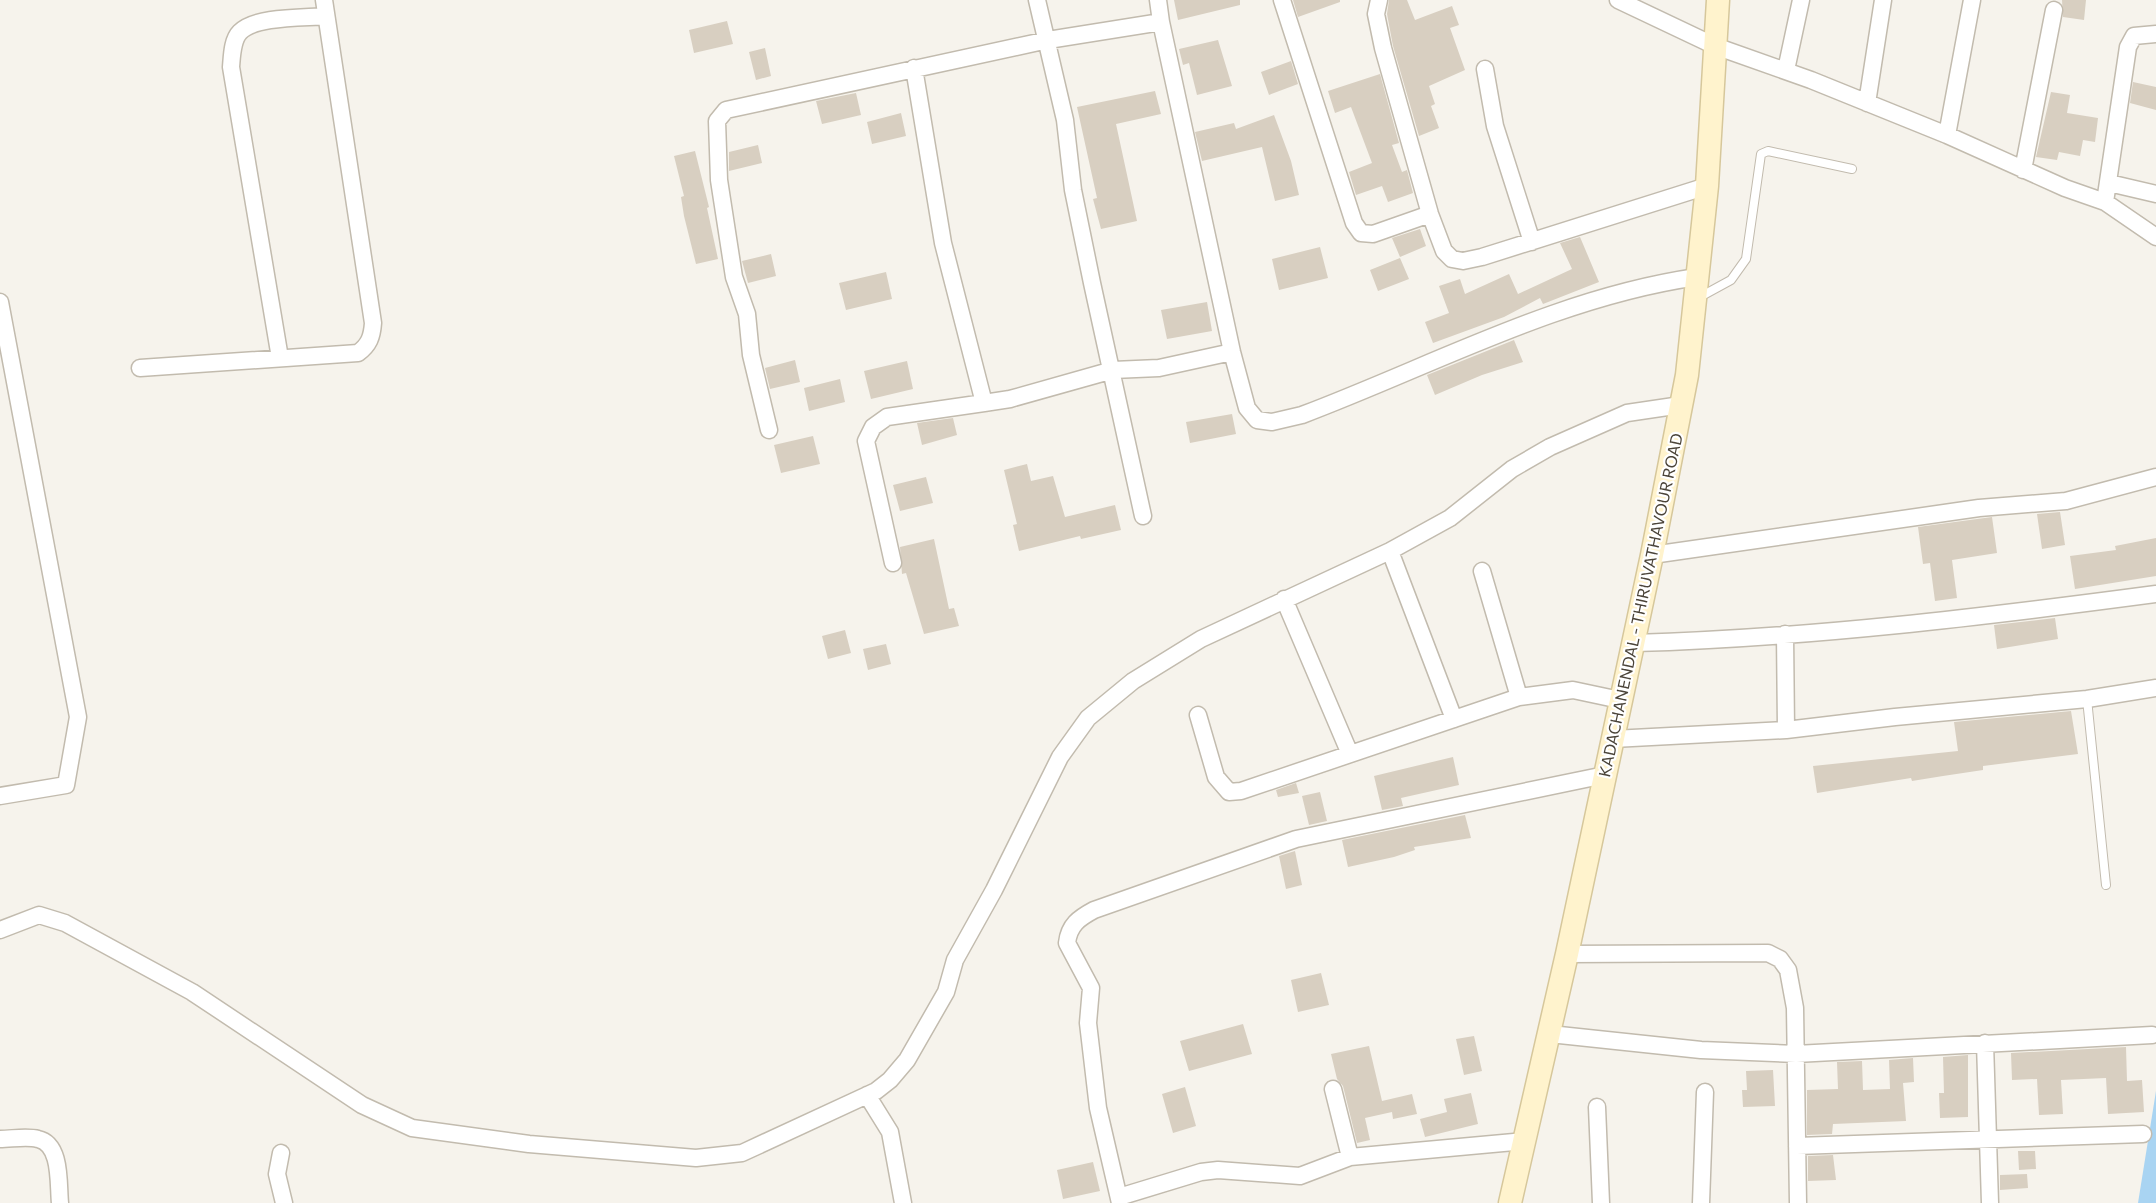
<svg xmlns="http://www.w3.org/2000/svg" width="2156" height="1203" viewBox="0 0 2156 1203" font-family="Commissioner,sans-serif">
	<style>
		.water { fill: #a9d4f2 }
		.building { fill: #d8cfc1 }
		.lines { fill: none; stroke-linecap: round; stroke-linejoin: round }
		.lane-casing { stroke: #c2bbae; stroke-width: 10 }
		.street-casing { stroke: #c2bbae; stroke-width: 19 }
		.secondary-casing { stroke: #d6c79b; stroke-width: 25 }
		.lane { stroke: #fff; stroke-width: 8 }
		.street { stroke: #fff; stroke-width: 16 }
		.secondary { stroke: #fff3cd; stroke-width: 22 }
		.labels { text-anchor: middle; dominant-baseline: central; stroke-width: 4.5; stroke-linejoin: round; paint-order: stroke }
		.street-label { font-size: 16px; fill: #4b4439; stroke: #fff }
	</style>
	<rect width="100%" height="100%" fill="#f6f3ec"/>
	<!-- water -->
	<path class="water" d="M 2156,1091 L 2156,1203 L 2138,1203 Z"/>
	<!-- building -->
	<path class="building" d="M 1174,0 L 1240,0 L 1240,5 L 1178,20 Z
		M 1293,0 L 1340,0 L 1340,2 L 1298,17 Z
		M 1389,0 L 1407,0 L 1415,20 L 1452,6 L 1459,25 L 1450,28 L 1465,70 L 1429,86 L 1435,104 L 1431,106 L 1439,128 L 1419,136 L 1393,46 L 1387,14 Z
		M 2062,0 L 2086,0 L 2084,20 L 2063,17 Z
		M 727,21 L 733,44 L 694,53 L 689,30 Z
		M 1218,40 L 1232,86 L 1197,95 L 1189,63 L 1183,65 L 1179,49 Z
		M 765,48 L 771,76 L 756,80 L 749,52 Z
		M 1291,61 L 1298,84 L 1269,95 L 1261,72 Z
		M 1380,74 L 1399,143 L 1392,145 L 1402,172 L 1407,170 L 1413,193 L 1388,202 L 1382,186 L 1356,195 L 1349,172 L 1372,163 L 1351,107 L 1335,113 L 1328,91 Z
		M 2133,82 L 2156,87 L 2156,110 L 2130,103 Z
		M 1155,91 L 1161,114 L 1116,124 L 1137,221 L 1101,229 L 1093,199 L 1097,198 L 1077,107 Z
		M 2051,92 L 2070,95 L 2067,113 L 2098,118 L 2095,142 L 2083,140 L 2080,156 L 2059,152 L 2057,160 L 2036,157 Z
		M 856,93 L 861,115 L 822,124 L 816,101 Z
		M 901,113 L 906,136 L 872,144 L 867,122 Z
		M 1274,115 L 1291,161 L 1299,195 L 1275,201 L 1262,147 L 1202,161 L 1195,132 L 1234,123 L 1236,129 Z
		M 758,145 L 762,163 L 729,171 L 729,152 Z
		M 695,151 L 709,207 L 707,208 L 718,259 L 696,264 L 684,216 L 681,197 L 684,196 L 674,156 Z
		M 1420,229 L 1426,246 L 1400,257 L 1392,238 Z
		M 1580,237 L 1599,282 L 1543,304 L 1540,298 L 1504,317 L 1433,343 L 1425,322 L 1449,313 L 1439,286 L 1460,279 L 1465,294 L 1509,274 L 1518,294 L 1572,269 L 1560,243 Z
		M 1320,247 L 1328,278 L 1279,290 L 1272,259 Z
		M 771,254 L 776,276 L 748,283 L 742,261 Z
		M 1400,258 L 1409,279 L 1378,291 L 1370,270 Z
		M 886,272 L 892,299 L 846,310 L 839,283 Z
		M 1207,302 L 1212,331 L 1167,339 L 1161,310 Z
		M 1514,340 L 1523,362 L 1482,375 L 1435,395 L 1427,375 Z
		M 795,360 L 800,382 L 770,389 L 765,368 Z
		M 907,361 L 913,389 L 871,399 L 864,371 Z
		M 840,379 L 845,402 L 809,411 L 804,388 Z
		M 1232,414 L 1236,434 L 1190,443 L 1186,422 Z
		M 953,418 L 957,435 L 922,445 L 917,423 Z
		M 813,436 L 820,464 L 781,473 L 774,445 Z
		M 1027,464 L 1031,481 L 1053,476 L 1065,517 L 1115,505 L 1121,530 L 1081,539 L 1080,536 L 1019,551 L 1013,525 L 1017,524 L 1004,470 Z
		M 926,477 L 933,503 L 900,511 L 893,485 Z
		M 2060,512 L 2065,545 L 2042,549 L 2037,514 Z
		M 1992,517 L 1997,553 L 1952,560 L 1957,598 L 1935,601 L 1930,563 L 1923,564 L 1918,527 Z
		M 2156,538 L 2156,576 L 2075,589 L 2070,556 L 2116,550 L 2115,546 Z
		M 934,539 L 949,609 L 954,608 L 959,626 L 924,634 L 906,573 L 902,574 L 900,547 Z
		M 2055,618 L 2058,639 L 1997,649 L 1994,625 Z
		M 845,630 L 851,653 L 828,659 L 822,636 Z
		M 886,644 L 891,664 L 868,670 L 863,649 Z
		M 2071,711 L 2078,754 L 1983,766 L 1983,770 L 1943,776 L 1912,781 L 1911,778 L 1817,793 L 1813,766 L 1958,751 L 1954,722 Z
		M 1453,757 L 1459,785 L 1401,798 L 1403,806 L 1382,810 L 1374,776 Z
		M 1296,783 L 1299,793 L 1278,797 L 1276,790 Z
		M 1320,792 L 1327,821 L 1309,825 L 1302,796 Z
		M 1465,815 L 1471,838 L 1414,847 L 1415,850 L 1394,857 L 1348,867 L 1342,840 Z
		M 1295,851 L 1302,885 L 1286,889 L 1279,856 Z
		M 1321,973 L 1329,1005 L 1298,1012 L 1291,980 Z
		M 1243,1024 L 1252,1054 L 1189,1071 L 1180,1041 Z
		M 1474,1036 L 1482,1071 L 1464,1075 L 1456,1039 Z
		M 1369,1046 L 1382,1101 L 1412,1094 L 1417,1114 L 1393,1119 L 1392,1112 L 1365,1118 L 1370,1140 L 1357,1143 L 1343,1086 L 1337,1079 L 1331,1054 Z
		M 2126,1047 L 2127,1081 L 2142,1080 L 2144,1112 L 2108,1114 L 2106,1078 L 2061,1080 L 2063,1114 L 2039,1115 L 2037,1079 L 2012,1080 L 2011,1053 Z
		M 1968,1055 L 1968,1117 L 1940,1118 L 1939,1093 L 1944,1093 L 1943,1057 Z
		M 1913,1058 L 1914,1082 L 1903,1083 L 1906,1121 L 1833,1124 L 1832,1134 L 1807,1135 L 1807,1090 L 1838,1089 L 1837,1062 L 1862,1061 L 1863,1090 L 1890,1089 L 1889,1060 Z
		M 1773,1070 L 1775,1106 L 1743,1107 L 1742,1090 L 1747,1090 L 1746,1071 Z
		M 1185,1087 L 1196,1126 L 1173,1133 L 1162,1094 Z
		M 1471,1093 L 1478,1124 L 1425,1137 L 1420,1119 L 1447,1112 L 1444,1099 Z
		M 2018,1151 L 2035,1151 L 2036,1169 L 2019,1170 Z
		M 1833,1155 L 1836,1180 L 1808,1181 L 1808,1156 Z
		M 1093,1162 L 1100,1191 L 1063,1199 L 1057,1170 Z
		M 2027,1174 L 2028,1188 L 2000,1190 L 2000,1175 Z"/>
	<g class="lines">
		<defs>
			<path id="lane" d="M 1698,298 L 1731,280 L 1746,259 L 1761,154 L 1768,151 L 1852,169
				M 2087,699 L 2106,885"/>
			<path id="street" d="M 1037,0 L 1065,120 L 1073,190 L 1092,283 L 1143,516
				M 1158,0 L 1161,22
				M 1282,0 L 1354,223 L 1361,233 L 1373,234 L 1430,214
				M 1379,0 L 1376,14 L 1383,48 L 1430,214 L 1444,251 L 1452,259 L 1463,261 L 1482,257 L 1707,186
				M 1618,0 L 1715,46 L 1811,80 L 1947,135 L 2065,188 L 2105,202 L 2156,237
				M 914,68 L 943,243 L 984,403 L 1010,399 L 1113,370 L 1159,368 L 1232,352
				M 1485,69 L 1495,126 L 1532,242
				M 1786,70 L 1801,0
				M 1867,103 L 1883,0
				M 1947,135 L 1972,0
				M 2023,170 L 2054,10
				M 2109,183 L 2156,194
				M 2105,202 L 2128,47 L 2134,36 L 2156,34
				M 0,302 L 78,717 L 66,785 L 0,796
				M 280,358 L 231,67 C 232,56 232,40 240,32 C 255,16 304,18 326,16
				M 140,368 L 358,353 C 369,345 372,337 373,323 L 324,0
				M 769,430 L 751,355 L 747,314 L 734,277 L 719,180 L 717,121 L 726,110 L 1048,40 L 1161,22 L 1232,352 L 1247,408 L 1257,420 L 1272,422 L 1302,415 C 1432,366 1558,297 1697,277
				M 1390,551 L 1454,719
				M 1652,555 L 1979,508 L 2066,501 L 2156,477
				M 893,563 L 866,441 L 873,427 L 887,417 L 984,403
				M 1482,571 L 1519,697
				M 1284,599 L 1350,754
				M 1785,634 L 1786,730 L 1895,717 L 2087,699 L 2156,688
				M 1634,643 C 1809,638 1983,617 2156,594
				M 1198,715 L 1216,777 L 1229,792 L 1241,791 L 1519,697 L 1573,690 L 1620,700
				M 1613,739 L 1786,730
				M 0,930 L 39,915 L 65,923 L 192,992 L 362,1105 L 412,1128 L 529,1144 L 696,1158 L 742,1153 L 876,1091 L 890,1080 L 907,1060 L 946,992 L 955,960 L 994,890 L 1060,757 L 1088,718 L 1133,681 L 1201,639 L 1390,551 L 1450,518 L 1512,469 L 1550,447 L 1627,413 L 1681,405
				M 1567,954 L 1768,953 L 1780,959 L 1788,970 L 1795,1008 L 1798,1203
				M 1550,1034 L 1701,1050 L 1796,1054 L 2152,1035
				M 1985,1043 L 1990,1203
				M 1333,1089 L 1350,1157
				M 867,1095 L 890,1132 L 903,1203
				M 1597,1107 L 1601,1203
				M 0,1139 C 12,1139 27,1136 38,1139 C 62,1144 58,1185 60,1203
				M 1797,1146 L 2143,1134
				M 281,1153 L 277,1174 L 284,1203
				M 1119,1197 L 1201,1172 L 1218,1170 L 1300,1176 L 1350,1157 L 1525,1141
				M 1120,1203 L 1098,1108 L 1088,1023 L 1091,988 L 1067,943 C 1069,925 1079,918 1094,910 L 1296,839 L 1605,775
				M 1701,1203 L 1705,1092"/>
			<path id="secondary" d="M 1510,1203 L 1567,954 L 1652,555 L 1687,375 L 1707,186 L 1718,0"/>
		</defs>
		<!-- lane casing -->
		<use href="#lane" class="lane-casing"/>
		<!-- street casing -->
		<use href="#street" class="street-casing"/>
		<!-- secondary casing -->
		<use href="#secondary" class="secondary-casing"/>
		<!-- lane -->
		<use href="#lane" class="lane"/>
		<!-- street -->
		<use href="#street" class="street"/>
		<!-- secondary -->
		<use href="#secondary" class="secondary"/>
	</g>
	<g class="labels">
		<!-- street labels -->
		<g class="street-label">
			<text transform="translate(1640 605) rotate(-78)">KADACHANENDAL - THIRUVATHAVOUR ROAD</text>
		</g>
	</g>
</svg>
